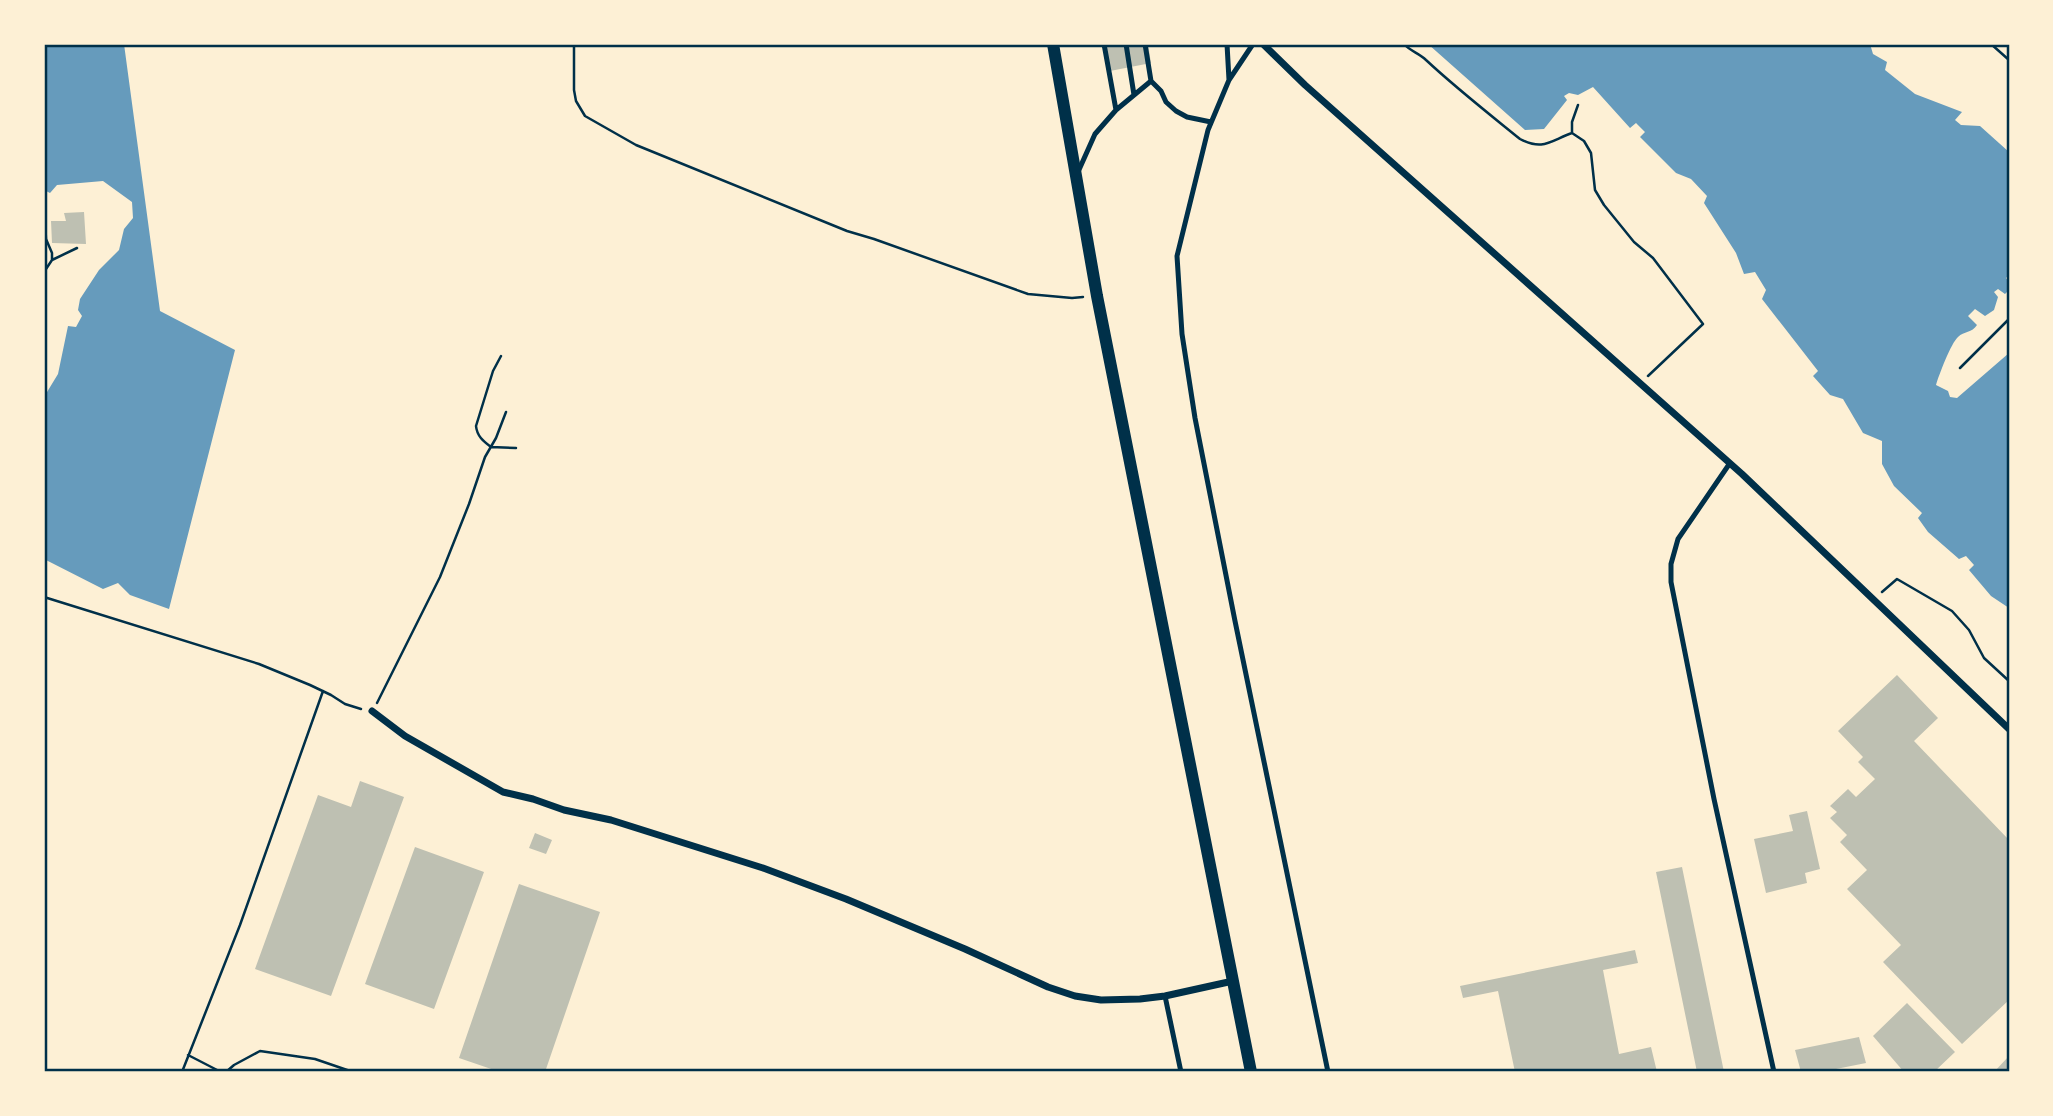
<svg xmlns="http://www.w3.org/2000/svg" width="2053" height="1116" viewBox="0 0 2053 1116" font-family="'PT Sans Narrow',sans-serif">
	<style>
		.water { fill: #669bbc }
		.building { fill: #bec0b2 }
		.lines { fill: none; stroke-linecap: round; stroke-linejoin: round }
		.path { stroke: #003049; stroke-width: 2.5 }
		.service { stroke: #003049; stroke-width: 5 }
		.minor { stroke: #003049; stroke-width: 7 }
		.tertiary { stroke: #003049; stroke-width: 12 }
		.neatline { fill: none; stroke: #003049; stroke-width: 2.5 }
	</style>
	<rect width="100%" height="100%" fill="#fdf0d5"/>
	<!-- water -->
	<path class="water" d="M 44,44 L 124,44 L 160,311 L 235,350 L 169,609 L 130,595 L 118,583 L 103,589 L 44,559 L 44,397 L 58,374 L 68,326 L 76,327 L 82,316 L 78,310 L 80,299 L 99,270 L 119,250 L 124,229 L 133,218 L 132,202 L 103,181 L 57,185 L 50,193 L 44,190 Z
		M 1428,44 L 1870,44 L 1873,54 L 1887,62 L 1885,70 L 1915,94 L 1962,112 L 1955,120 L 1961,125 L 1980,126 L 2009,152 L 2009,275 L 2006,278 L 2009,282 L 2009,290 L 2005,294 L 1998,289 L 1994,292 L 1998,297 L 1994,310 L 1985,316 L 1975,309 L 1968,316 L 1977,325 C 1972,333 1964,331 1958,337 C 1951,343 1939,375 1936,385 L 1948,391 L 1950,397 L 1957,398 L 2009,353 L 2009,608 L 1991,596 L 1969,570 L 1974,565 L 1966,556 L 1959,559 L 1928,532 L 1918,518 L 1922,513 L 1894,486 L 1882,464 L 1882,441 L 1863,433 L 1843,399 L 1830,395 L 1813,376 L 1818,371 L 1762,299 L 1766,290 L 1755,272 L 1744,274 L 1736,253 L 1704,203 L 1707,196 L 1691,179 L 1676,173 L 1640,137 L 1645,132 L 1636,123 L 1630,128 L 1593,87 L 1578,95 L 1569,93 L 1564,96 L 1567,100 L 1544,129 L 1525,130 Z"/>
	<!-- building -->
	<path class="building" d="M 1105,44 L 1148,44 L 1151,63 L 1110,71 Z
		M 84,212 L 86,244 L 52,243 L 51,221 L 66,221 L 64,213 Z
		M 1897,675 L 1938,718 L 1914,741 L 2009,840 L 2009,1000 L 1962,1044 L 1883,962 L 1901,945 L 1847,889 L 1867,870 L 1840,842 L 1847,835 L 1830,818 L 1837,812 L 1830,806 L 1848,789 L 1856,797 L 1875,779 L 1858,762 L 1863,757 L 1838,731 Z
		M 360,781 L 404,797 L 331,996 L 255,969 L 318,795 L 351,807 Z
		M 1807,811 L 1820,869 L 1805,873 L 1807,883 L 1766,893 L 1754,839 L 1793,831 L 1789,815 Z
		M 535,833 L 552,840 L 546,854 L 529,848 Z
		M 415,847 L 484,872 L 434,1009 L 365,984 Z
		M 1682,867 L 1724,1072 L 1697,1072 L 1656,872 Z
		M 519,884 L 600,912 L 545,1072 L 500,1072 L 459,1058 Z
		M 1635,950 L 1638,963 L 1603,970 L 1619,1054 L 1651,1047 L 1657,1072 L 1515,1072 L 1498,991 L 1463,998 L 1460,986 Z
		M 1907,1003 L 1955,1052 L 1934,1072 L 1904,1072 L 1873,1036 Z
		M 1859,1037 L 1866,1063 L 1821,1072 L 1801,1072 L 1795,1050 Z
		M 2009,1056 L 2009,1072 L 1994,1072 Z"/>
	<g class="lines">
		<!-- path -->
		<path class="path" d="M 574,44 L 574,90 L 576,101 L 585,116 L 636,145 L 847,231 L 874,239 L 1028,294 L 1072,298 L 1083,297
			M 1404,44 C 1410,51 1419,53 1426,60 C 1456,88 1488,113 1520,139 C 1543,151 1550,141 1572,133
			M 1991,44 L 2009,60
			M 1572,133 L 1584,141 L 1591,153 L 1595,190 L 1604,205 L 1634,242 L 1653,258 L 1703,324 L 1648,376
			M 1572,133 L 1572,122 L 1578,105
			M 52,260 L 77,248
			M 44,272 L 52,260 L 52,253 L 46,239 L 45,219
			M 501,356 L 493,371 L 476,426 C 477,436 483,441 491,447 L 516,448
			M 1960,368 L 2009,319
			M 1882,592 L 1897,579 L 1952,611 L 1969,630 L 1984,658 L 2009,681
			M 44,597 L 259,664 L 310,685 L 331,695 L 345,704 L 361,709
			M 377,703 L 440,577 L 469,504 L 485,457 L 496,438 L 506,412
			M 188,1055 L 221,1072
			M 182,1072 L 240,925 L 323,691
			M 226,1072 L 234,1065 L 260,1051 L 315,1059 L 353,1072"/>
		<!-- service -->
		<path class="service" d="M 1104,44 L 1116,110
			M 1126,44 L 1134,95
			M 1145,44 L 1151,81 L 1161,91 L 1166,102 L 1176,111 L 1187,117 L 1211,122
			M 1227,44 L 1229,80
			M 1253,44 L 1229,80 L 1208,130 L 1177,256 L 1182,334 L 1195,418 L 1235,621 L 1328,1072
			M 1078,172 L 1095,134 L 1116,110 L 1151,81
			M 1730,463 L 1678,539 L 1671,564 L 1671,582 L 1714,799 L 1774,1072
			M 1165,996 L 1181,1072"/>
		<!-- minor -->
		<path class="minor" d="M 1263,44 L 1305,85 L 1742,474 L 2009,729
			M 372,711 L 405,736 L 503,792 L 533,799 L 564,810 L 611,820 L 763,868 L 846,899 L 965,949 L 1048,987 L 1075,996 L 1101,1000 L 1140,999 L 1165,996 L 1233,981"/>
		<!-- tertiary -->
		<path class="tertiary" d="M 1053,44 L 1097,296 L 1251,1072"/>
	</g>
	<!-- border -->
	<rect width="2053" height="1116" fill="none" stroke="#fdf0d5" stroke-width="91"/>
	<rect x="46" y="46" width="1962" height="1024" class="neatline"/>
</svg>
